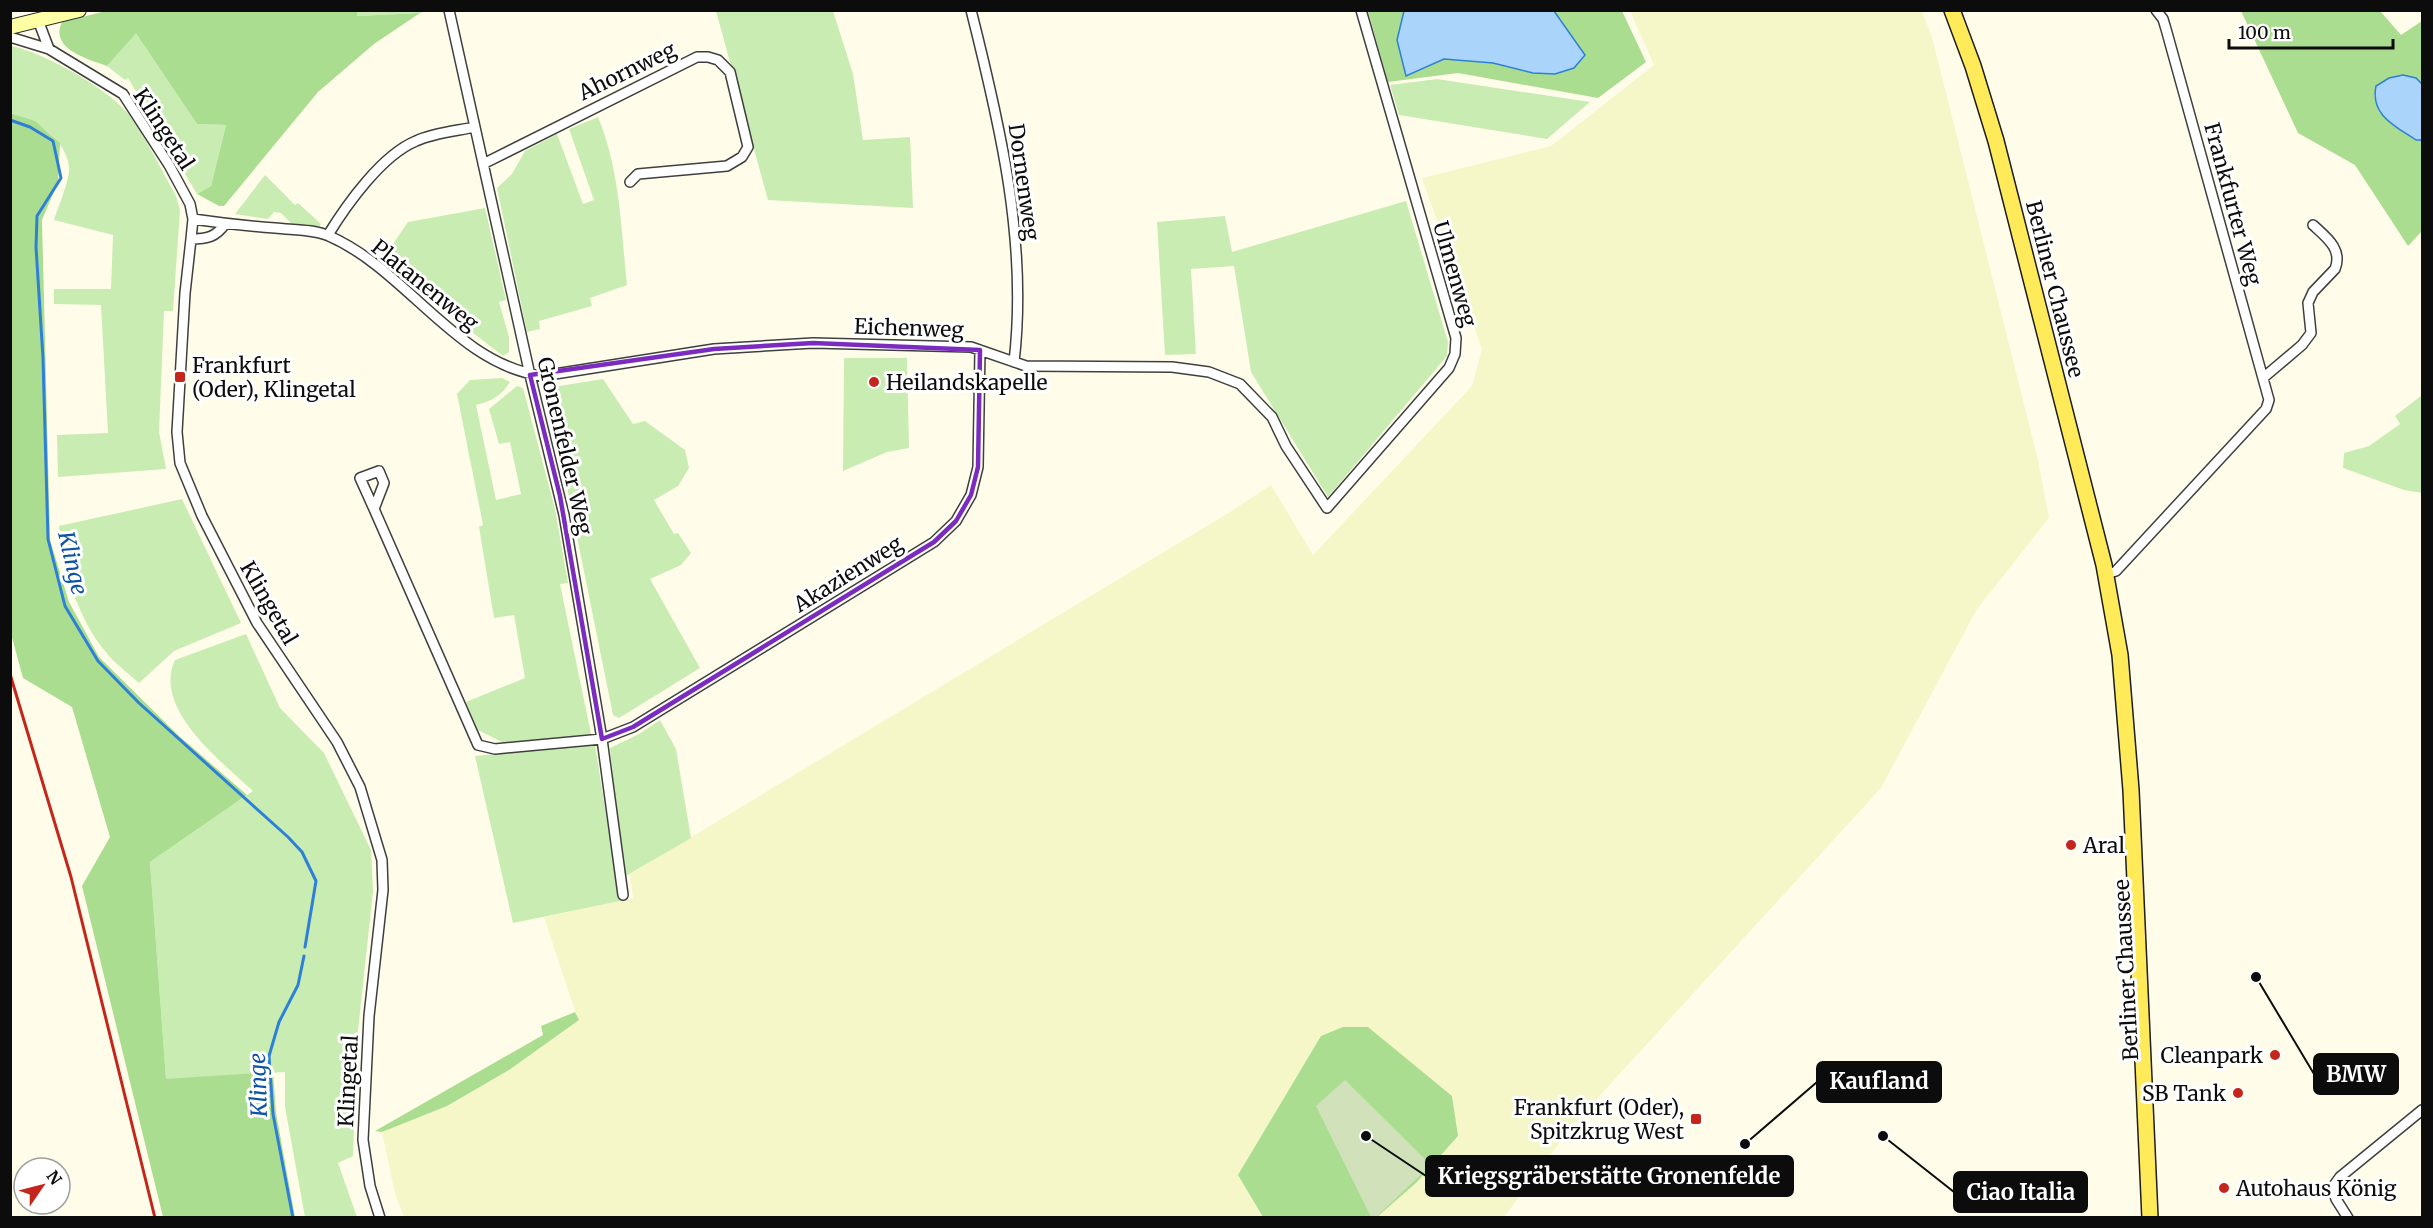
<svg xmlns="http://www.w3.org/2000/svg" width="2433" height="1228" viewBox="0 0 2433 1228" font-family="Merriweather,serif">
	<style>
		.farmland { fill: #f5f7c9 }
		.green { fill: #c9ecb2 }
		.forest { fill: #aadd90 }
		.cemetery { fill: #d1e2bb }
		.water { fill: #abd4fa; stroke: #2d80d6; stroke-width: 1.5 }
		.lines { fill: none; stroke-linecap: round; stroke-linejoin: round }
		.stream { stroke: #2d80d6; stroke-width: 3 }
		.minor-casing { stroke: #3f3f3f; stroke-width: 12 }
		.secondary-casing { stroke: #2e2e2e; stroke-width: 16 }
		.primary-casing { stroke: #1d1d1d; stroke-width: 18 }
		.minor { stroke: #fff; stroke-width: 9 }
		.secondary { stroke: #ffffa5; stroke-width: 14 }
		.primary { stroke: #ffea5a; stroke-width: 15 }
		.rail { stroke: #c4261b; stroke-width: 3 }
		.marked { fill: none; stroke: #7b2cbf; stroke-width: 4.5; stroke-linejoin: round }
		.poi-dot { fill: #c4261b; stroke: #fff; stroke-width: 2 }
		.labels { text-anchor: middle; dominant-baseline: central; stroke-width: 6; stroke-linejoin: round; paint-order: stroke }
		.street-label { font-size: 21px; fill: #0c0c0c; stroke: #fff }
		.poi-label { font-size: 21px; fill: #0c0c0c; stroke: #fff; text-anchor: start }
		.water-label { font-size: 22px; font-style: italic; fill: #0d52a5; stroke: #fff }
		.leader { fill: none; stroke: #0c0c0c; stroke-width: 2 }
		.callout-dot { fill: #0c0c0c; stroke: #fff; stroke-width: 2 }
		.callout { fill: #0c0c0c; stroke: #0c0c0c; stroke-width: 2 }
		.callout-label { font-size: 22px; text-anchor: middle; font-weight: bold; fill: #fff }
	</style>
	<rect width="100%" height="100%" fill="#fffdea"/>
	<!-- farmland -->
	<path class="farmland" d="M 1630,11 L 1922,11 L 1932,37 L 2038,460 L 2049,518 L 1977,609 L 1881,788 L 1572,1126 L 1504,1217 L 1377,1217 L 1416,1183 L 1458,1136 L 1238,1174 L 1263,1217 L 404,1217 L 395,1194 L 382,1132 L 447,1106 L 509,1070 L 578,1020 L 544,917 L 633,898 L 630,874 L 1230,512 L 1271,485 L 1313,555 L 1472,386 L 1482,349 L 1422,178 L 1551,146 L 1654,65 Z"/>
	<!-- green -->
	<path class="green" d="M 357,11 L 425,11 L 420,13 L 356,16 Z
		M 716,11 L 833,11 L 853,74 L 863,140 L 910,137 L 913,208 L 768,200 Z
		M 136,32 L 197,124 L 226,125 L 211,186 L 197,194 L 128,78 L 125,80 L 107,66 Z
		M 11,46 C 41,51 111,90 129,115 C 147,140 161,169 176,196 L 180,210 L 173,311 L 164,311 L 159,432 L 166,469 L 58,477 L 57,435 L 108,433 L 101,305 L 54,304 L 54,289 L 111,289 L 113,235 L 54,220 C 58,208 71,177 69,166 C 64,136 36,122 11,113 Z
		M 1437,79 L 1590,102 L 1547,139 L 1399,115 L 1390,85 Z
		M 598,117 C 620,170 621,228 627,285 L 590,298 L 592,306 L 539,321 L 540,329 L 527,332 L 497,188 L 512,174 L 525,151 L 557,134 L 583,204 L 594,200 L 569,129 Z
		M 265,175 L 295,205 L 298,203 L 321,224 L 319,227 L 291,223 L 281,213 L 274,212 L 268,219 L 235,214 Z
		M 1406,201 L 1448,342 L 1447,356 L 1328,497 L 1251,372 L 1234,266 L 1191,269 L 1196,354 L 1165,355 L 1157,222 L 1225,216 L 1232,252 Z
		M 485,208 L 506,300 L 499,302 L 509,337 L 509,352 L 503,356 L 468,329 L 384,257 L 408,222 Z
		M 844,358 L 907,358 L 909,448 L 887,452 L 843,471 Z
		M 502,378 L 510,382 C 501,396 492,401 476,405 L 496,500 L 521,494 L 510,442 L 499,444 L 489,409 L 517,386 L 523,388 L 555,509 L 568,583 L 560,584 L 591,734 L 504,743 L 478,730 L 466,702 L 525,678 L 514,615 L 494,618 L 479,527 L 483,525 L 457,394 L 470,380 Z
		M 603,379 L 633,424 L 645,421 L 685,450 L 689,468 L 678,486 L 654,500 L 674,534 L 678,533 L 691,553 L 681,565 L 650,579 L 700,668 L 619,718 L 613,715 L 547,388 Z
		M 2422,395 L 2422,493 L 2404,490 L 2343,468 L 2344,453 L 2369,446 L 2400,424 L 2395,416 Z
		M 182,499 L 241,623 L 174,651 L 139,683 C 128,673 114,663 105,651 C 81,624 59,562 59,526 Z
		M 246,634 L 280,708 L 324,753 L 371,850 L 373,891 L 357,1040 L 353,1156 L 338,1163 L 357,1217 L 305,1217 L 285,1107 L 285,1072 L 166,1080 L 150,862 L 253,791 C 222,762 152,709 175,660 Z
		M 660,720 L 676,749 L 691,838 L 624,877 L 610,748 L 639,734 Z
		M 595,745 L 620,901 L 513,923 L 475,756 Z"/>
	<!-- forest -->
	<path class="forest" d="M 110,10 L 357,10 L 357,16 L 420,13 L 374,44 L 318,92 L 224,206 L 219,206 L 197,194 L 211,186 L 226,125 L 197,124 L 136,33 L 107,66 C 88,59 49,49 62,22 Z
		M 1368,11 L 1404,11 L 1397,40 L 1407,76 L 1444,59 L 1493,63 L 1533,73 L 1585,55 L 1554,11 L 1622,11 L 1646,62 L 1598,98 L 1458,73 L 1388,82 Z
		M 2241,11 L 2380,11 L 2401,35 L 2422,21 L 2422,84 L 2416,78 L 2374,95 L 2379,112 L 2416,140 L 2422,140 L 2422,231 L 2408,246 L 2355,165 L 2298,133 Z
		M 10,113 L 35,121 L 60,143 L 58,182 L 42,220 L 50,540 L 69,602 L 99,657 L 178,735 L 247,795 L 150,862 L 166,1079 L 273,1072 L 276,1113 L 295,1217 L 163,1217 L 82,886 L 110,837 L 72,707 L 23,678 L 10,630 Z
		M 575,1012 L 579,1020 L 509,1070 L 447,1106 L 382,1132 L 375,1131 L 543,1035 L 541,1026 Z
		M 1343,1027 L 1368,1027 L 1452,1096 L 1458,1136 L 1416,1183 L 1377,1217 L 1263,1217 L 1238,1175 L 1321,1036 Z"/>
	<!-- cemetery -->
	<path class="cemetery" d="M 1345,1080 L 1431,1165 L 1376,1217 L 1371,1217 L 1316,1106 Z"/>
	<!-- water -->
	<path class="water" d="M 1404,11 L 1554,11 L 1585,55 L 1574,68 L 1555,74 L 1533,73 L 1493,63 L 1444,59 L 1406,76 L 1397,40 Z
		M 2403,75 L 2416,78 L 2422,84 L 2422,140 L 2416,140 C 2395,126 2370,115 2376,86 L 2389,78 Z"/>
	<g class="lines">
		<!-- stream -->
		<path class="stream" d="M 10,120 L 30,127 L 53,141 L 61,178 L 37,216 L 36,247 L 43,358 L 48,539 L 65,606 L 98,661 L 139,703 L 288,837 L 302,852 L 316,881 L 305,947
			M 293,1218 L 273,1114 L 269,1056 L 279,1022 L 298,985 L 304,956"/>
		<defs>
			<path id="minor" d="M 449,10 L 530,375 L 564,515 L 602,739 L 623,895
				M 971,10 C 1000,125 1028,243 1014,362
				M 38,20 L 49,49
				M 10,37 L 49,49 L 123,94 L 169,165 L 190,204 L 193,219 L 191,239 L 185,293 L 177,432 L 180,463 L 202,516 L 257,623 L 337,742 L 360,787 L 382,860 L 383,890 L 369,1016 L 363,1140 L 370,1186 L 380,1218
				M 483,164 L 697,57 L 708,57 L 718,60 L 730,72 L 748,147 L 742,157 L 727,166 L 638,174 L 630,182
				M 193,219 C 220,223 247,226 275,228 C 292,230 314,229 329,236 C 407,270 456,364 542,376 L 714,349 L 813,343 L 971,347 L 1026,366 L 1172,367 L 1209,372 L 1240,384 L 1272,417 L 1286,446 L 1327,508 L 1449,368 L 1455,354 L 1456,338 L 1361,10
				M 328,235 C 347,204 382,155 416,141 C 433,133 456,131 475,127
				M 191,239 C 207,239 216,237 225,224
				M 2263,378 L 2302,345 L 2311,333 L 2308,303 L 2313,292 L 2335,269 C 2343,249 2326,237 2313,225
				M 374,509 L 360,478 L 379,471 L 384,483 L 374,509 L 478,745 L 495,749 L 602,739 L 633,727 L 934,542 L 956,521 L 971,495 L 978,467 L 980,350
				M 2106,574 L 2116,571 L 2266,409 L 2269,400 L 2166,29 L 2163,19 L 2156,10
				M 2348,1218 L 2336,1199 L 2332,1188 L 2340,1177 L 2422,1110"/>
			<path id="secondary" d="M 10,27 L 79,10"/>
			<path id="primary" d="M 1952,10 L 1973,66 L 1996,141 L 2104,565 L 2120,655 L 2131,790 L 2150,1218"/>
		</defs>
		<!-- minor casing -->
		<use href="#minor" class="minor-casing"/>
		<!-- secondary casing -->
		<use href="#secondary" class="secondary-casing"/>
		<!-- primary casing -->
		<use href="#primary" class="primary-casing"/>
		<!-- minor -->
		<use href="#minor" class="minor"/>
		<!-- secondary -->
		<use href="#secondary" class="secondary"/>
		<!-- primary -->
		<use href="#primary" class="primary"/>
		<!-- rail -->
		<path class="rail" d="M 10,674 L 71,877 L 155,1218"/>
	</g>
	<!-- marked area -->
	<path class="marked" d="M 813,343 L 980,350 L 978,467 L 971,495 L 956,521 L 934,542 L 633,727 L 602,739 L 560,496 L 530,375 L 714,349 Z"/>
	<!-- markers -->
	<g class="poi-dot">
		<rect x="174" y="371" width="12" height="12" rx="3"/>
		<circle cx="874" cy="382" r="6"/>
		<circle cx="2071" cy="845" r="6"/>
		<circle cx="2275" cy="1055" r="6"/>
		<circle cx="2238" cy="1093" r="6"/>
		<rect x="1690" y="1113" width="12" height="12" rx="3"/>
		<circle cx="2224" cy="1188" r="6"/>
	</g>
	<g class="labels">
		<!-- street labels -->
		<g class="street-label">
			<text transform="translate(627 71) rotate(-26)">Ahornweg</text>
			<text transform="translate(164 129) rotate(57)">Klingetal</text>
			<text transform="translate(1024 182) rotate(82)">Dornenweg</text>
			<text transform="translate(2233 204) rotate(75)">Frankfurter Weg</text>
			<text transform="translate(1455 274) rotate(74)">Ulmenweg</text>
			<text transform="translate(425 285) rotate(39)">Platanenweg</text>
			<text transform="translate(2055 289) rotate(76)">Berliner Chaussee</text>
			<text transform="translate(909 328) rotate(2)">Eichenweg</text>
			<text transform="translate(565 446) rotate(77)">Gronenfelder Weg</text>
			<text transform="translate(848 574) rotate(-32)">Akazienweg</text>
			<text transform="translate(269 603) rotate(60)">Klingetal</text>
			<text transform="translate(2126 970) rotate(-93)">Berliner Chaussee</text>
			<text transform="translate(348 1081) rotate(-87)">Klingetal</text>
		</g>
		<!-- poi labels -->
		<g class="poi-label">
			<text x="192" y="365">Frankfurt<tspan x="192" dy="24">(Oder), Klingetal</tspan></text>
			<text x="886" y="382">Heilandskapelle</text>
			<text x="2083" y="845">Aral</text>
			<text x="2263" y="1055" text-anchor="end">Cleanpark</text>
			<text x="2226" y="1093" text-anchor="end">SB Tank</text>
			<text x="1684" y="1107" text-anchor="end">Frankfurt (Oder),<tspan x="1684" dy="24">Spitzkrug West</tspan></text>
			<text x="2236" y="1188">Autohaus König</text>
		</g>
		<!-- water labels -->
		<g class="water-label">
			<text transform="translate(73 563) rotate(77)">Klinge</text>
			<text transform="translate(258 1085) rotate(-92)">Klinge</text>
		</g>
	</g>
	<!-- callouts -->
	<path class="leader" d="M2256 977L2314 1074M1745 1144L1817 1082M1366 1136L1426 1176M1883 1136L1954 1192"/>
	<g class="callout-dot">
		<circle cx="2256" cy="977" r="6"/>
		<circle cx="1745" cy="1144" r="6"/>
		<circle cx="1366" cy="1136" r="6"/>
		<circle cx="1883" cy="1136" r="6"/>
	</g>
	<g class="callout">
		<rect x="2314" y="1054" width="84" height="40" rx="6"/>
		<rect x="1817" y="1062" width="124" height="40" rx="6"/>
		<rect x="1426" y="1156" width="367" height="40" rx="6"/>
		<rect x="1954" y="1172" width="133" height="40" rx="6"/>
	</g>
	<g class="callout-label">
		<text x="2356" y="1082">BMW</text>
		<text x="1879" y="1089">Kaufland</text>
		<text x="1609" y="1184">Kriegsgräberstätte Gronenfelde</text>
		<text x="2021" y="1200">Ciao Italia</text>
	</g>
	<!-- border -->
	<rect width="2433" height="1228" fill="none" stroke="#0c0c0c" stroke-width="24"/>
	<!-- north arrow -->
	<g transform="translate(42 1186) rotate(55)"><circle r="28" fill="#ffffff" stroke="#9e9e9e" stroke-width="1.5"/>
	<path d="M0-4.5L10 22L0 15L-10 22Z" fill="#c4261b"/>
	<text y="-9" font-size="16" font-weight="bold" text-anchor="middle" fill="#0c0c0c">N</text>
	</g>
	<!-- scale -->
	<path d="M2229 39v9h164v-9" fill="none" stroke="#0c0c0c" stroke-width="3"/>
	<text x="2238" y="39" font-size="18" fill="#0c0c0c" stroke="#ffffff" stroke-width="4.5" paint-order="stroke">100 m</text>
</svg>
